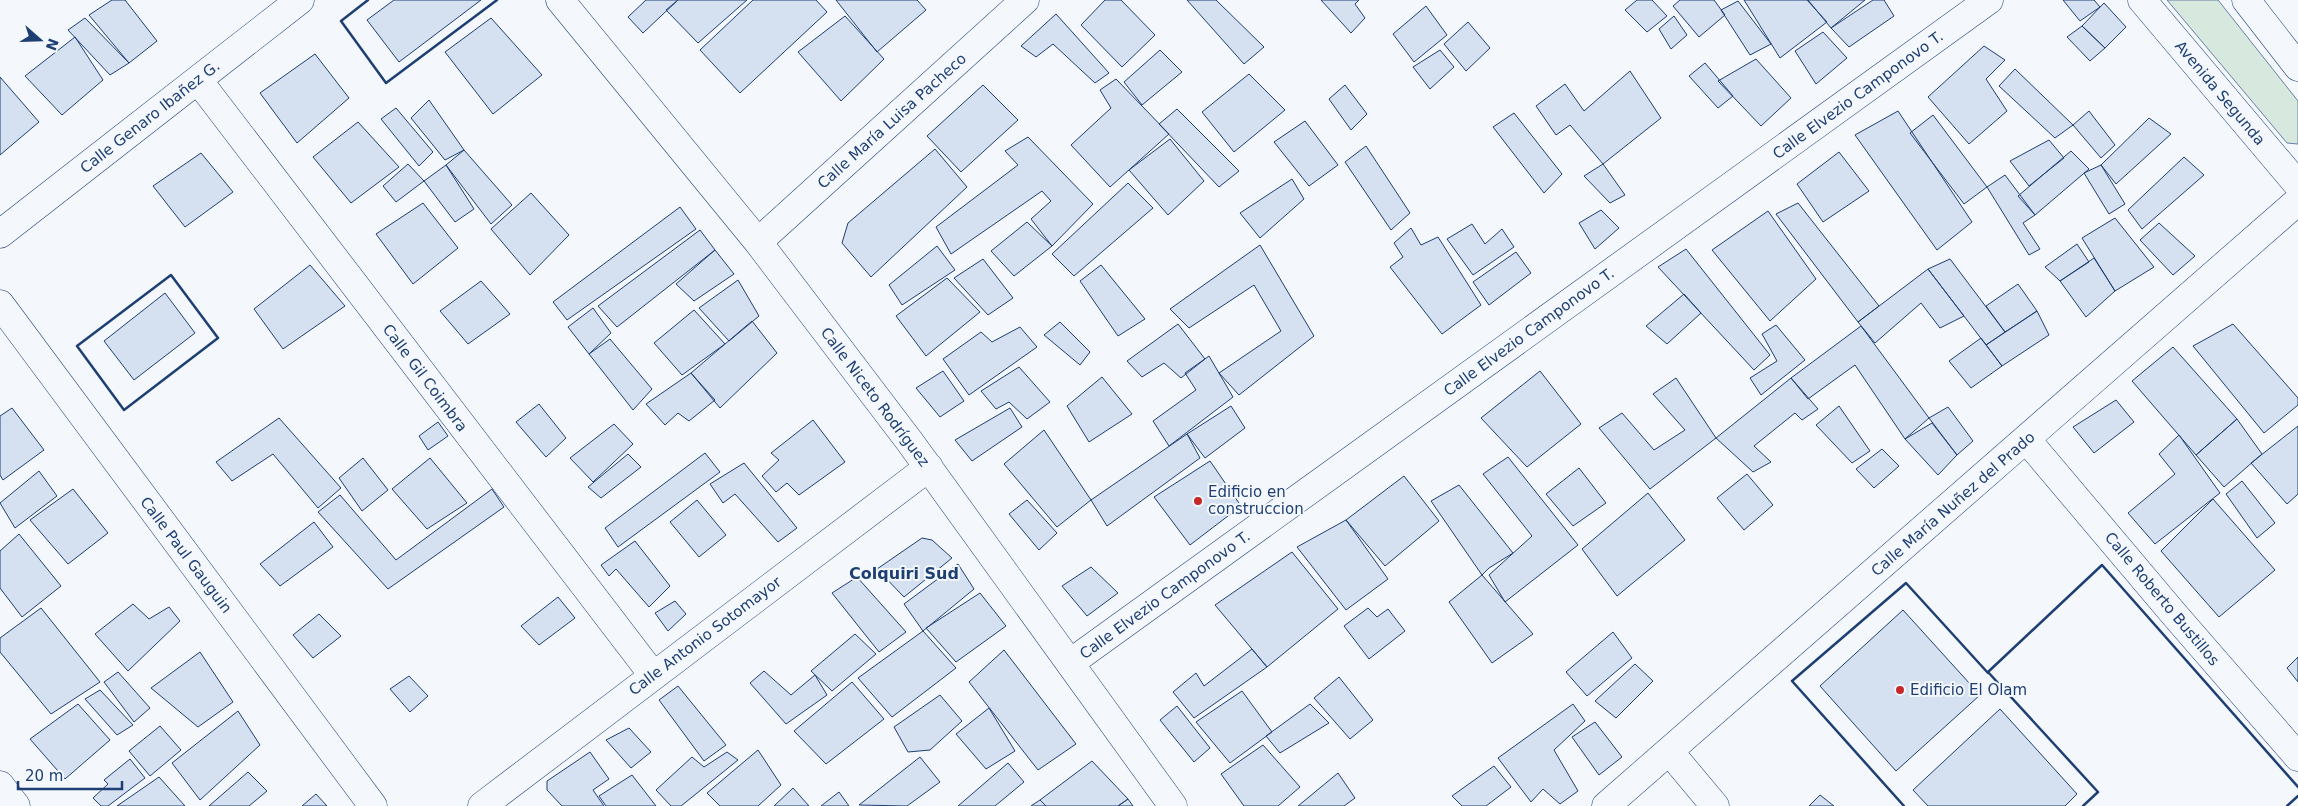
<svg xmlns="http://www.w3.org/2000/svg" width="2298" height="806" viewBox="0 0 2298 806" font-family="'DejaVu Sans',sans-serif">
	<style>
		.green { fill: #d7e8df; stroke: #687fa3 }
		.building { fill: #d5e0f0; stroke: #1d3f73 }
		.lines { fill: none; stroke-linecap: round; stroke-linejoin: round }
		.minor-casing { stroke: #1d3f73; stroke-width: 29 }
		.major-casing { stroke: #1d3f73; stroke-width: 29 }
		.minor { stroke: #f4f7fb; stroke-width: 28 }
		.major { stroke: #f4f7fb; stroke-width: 28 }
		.wall { stroke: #1d3f73; stroke-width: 2.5 }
		.poi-dot { fill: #c62828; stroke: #f4f7fb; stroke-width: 2 }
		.labels { text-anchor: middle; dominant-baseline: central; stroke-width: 4; stroke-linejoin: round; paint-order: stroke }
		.street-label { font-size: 15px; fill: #1d3f73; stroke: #f4f7fb }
		.poi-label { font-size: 15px; fill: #1d3f73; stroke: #f4f7fb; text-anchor: start }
		.neighbourhood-label { font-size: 16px; font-weight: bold; fill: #1d3f73; stroke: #f4f7fb }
	</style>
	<rect width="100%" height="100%" fill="#f4f7fb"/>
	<!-- green -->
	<path class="green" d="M 2167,0 L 2218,0 L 2298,101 L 2298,144 L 2287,143 Z"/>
	<!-- building -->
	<path class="building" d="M 112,0 L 125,0 L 157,41 L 129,63 L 89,15 Z
		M 394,0 L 481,0 L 399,62 L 367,20 Z
		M 646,0 L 678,0 L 643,33 L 628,17 Z
		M 678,0 L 747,0 L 698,43 L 666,10 Z
		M 753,0 L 816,0 L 827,12 L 740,93 L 700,50 Z
		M 836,0 L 917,0 L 926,10 L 877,52 Z
		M 1105,0 L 1121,0 L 1155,35 L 1122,67 L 1081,25 Z
		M 1187,0 L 1216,0 L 1264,47 L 1244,64 Z
		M 1321,0 L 1359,0 L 1355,4 L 1365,18 L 1351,33 Z
		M 1637,0 L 1652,0 L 1667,16 L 1647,32 L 1625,10 Z
		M 1680,0 L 1714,0 L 1725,15 L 1699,37 L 1673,6 Z
		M 1744,0 L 1807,0 L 1827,22 L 1780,58 Z
		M 1808,0 L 1865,0 L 1831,28 Z
		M 1873,0 L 1884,0 L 1894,16 L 1849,47 L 1831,28 Z
		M 2063,0 L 2094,0 L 2100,7 L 2080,21 Z
		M 1738,1 L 1771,44 L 1750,55 L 1721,10 Z
		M 2104,3 L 2126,27 L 2105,48 L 2082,26 Z
		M 1426,6 L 1447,35 L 1414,62 L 1393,34 Z
		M 1056,14 L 1109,73 L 1095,83 L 1053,44 L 1036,57 L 1021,46 Z
		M 845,16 L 884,59 L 841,101 L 798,52 Z
		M 1674,16 L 1687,35 L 1671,49 L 1659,29 Z
		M 85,18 L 129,63 L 110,75 L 68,30 Z
		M 491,18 L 542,75 L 493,114 L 445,52 Z
		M 1468,22 L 1490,48 L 1466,71 L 1444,44 Z
		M 2082,26 L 2105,48 L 2090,61 L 2067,37 Z
		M 1823,32 L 1847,58 L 1816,84 L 1795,51 Z
		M 75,37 L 103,80 L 62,115 L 25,76 Z
		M 1984,46 L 2005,60 L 1986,79 L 2007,111 L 1969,144 L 1928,97 Z
		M 1160,50 L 1182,72 L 1142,105 L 1124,82 Z
		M 1440,50 L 1454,67 L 1430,89 L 1413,67 Z
		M 315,54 L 349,98 L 297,143 L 260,93 Z
		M 1756,59 L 1791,98 L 1761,126 L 1718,81 Z
		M 1705,63 L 1733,96 L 1718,108 L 1689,76 Z
		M 2015,69 L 2073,125 L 2055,138 L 1999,86 Z
		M 1630,71 L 1661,118 L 1603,164 L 1570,125 L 1556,135 L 1536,106 L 1565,84 L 1584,111 Z
		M 1249,74 L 1285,110 L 1234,152 L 1202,112 Z
		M 0,77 L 39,122 L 0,155 Z
		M 1116,79 L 1169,134 L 1110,187 L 1071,145 L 1111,108 L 1100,90 Z
		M 983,85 L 1018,120 L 961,172 L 927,136 Z
		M 1345,85 L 1367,114 L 1351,130 L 1329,99 Z
		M 429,100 L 464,150 L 445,160 L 411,118 Z
		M 396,108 L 433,152 L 419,166 L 381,119 Z
		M 1177,109 L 1239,171 L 1219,187 L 1159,124 Z
		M 1898,111 L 1972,222 L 1937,250 L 1855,135 Z
		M 2089,111 L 2115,145 L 2101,158 L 2073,125 Z
		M 1514,113 L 1562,174 L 1544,193 L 1493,127 Z
		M 1933,115 L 1987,187 L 1964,204 L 1910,133 Z
		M 2149,118 L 2171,134 L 2116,184 L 2101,165 Z
		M 1305,121 L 1338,165 L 1309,186 L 1274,142 Z
		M 358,122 L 399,167 L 351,203 L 313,157 Z
		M 1028,137 L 1093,204 L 1052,246 L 1031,219 L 1051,201 L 1042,191 L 951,254 L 936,227 L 1018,165 L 1005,151 Z
		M 1170,139 L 1204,181 L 1168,215 L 1129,170 Z
		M 2049,140 L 2064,158 L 2029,186 L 2010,161 Z
		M 1366,146 L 1410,213 L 1391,230 L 1345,162 Z
		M 935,149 L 967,187 L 871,277 L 842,243 L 848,223 Z
		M 464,150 L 512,205 L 491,224 L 446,165 Z
		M 2071,151 L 2089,169 L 2035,215 L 2018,196 Z
		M 1839,152 L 1869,191 L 1823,222 L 1797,184 Z
		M 201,153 L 233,192 L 185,227 L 153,186 Z
		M 2184,157 L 2204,175 L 2142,229 L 2128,210 Z
		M 408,164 L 424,181 L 396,202 L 383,186 Z
		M 1603,164 L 1625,195 L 1610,203 L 1584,176 Z
		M 446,165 L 474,209 L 455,222 L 424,181 Z
		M 2101,165 L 2125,204 L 2109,214 L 2084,173 Z
		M 2005,175 L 2035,215 L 2023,223 L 2040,249 L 2029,255 L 1987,187 Z
		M 1292,179 L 1304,199 L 1260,238 L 1240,213 Z
		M 1128,183 L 1153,208 L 1074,276 L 1052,254 Z
		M 531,193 L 569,235 L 530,275 L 491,229 Z
		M 423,203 L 458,248 L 413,284 L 376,234 Z
		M 1798,203 L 1879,306 L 1858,322 L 1776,214 Z
		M 680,207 L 696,229 L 567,320 L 553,302 Z
		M 1601,210 L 1619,228 L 1595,249 L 1579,223 Z
		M 1768,211 L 1816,279 L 1770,321 L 1712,250 Z
		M 2115,218 L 2154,267 L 2115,291 L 2082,238 Z
		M 1027,222 L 1052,246 L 1014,276 L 991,251 Z
		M 2159,223 L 2195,256 L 2173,275 L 2140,240 Z
		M 1472,224 L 1485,244 L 1502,229 L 1514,247 L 1473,275 L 1447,239 Z
		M 1411,228 L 1421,245 L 1438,237 L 1481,305 L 1442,334 L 1390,267 L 1403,257 L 1394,243 Z
		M 700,230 L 715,250 L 617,327 L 598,306 Z
		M 2077,244 L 2089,262 L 2060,281 L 2045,267 Z
		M 1260,245 L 1314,336 L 1239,395 L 1219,373 L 1281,331 L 1254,285 L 1189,328 L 1170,309 Z
		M 937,246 L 955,270 L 902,305 L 889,285 Z
		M 1686,249 L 1770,355 L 1754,370 L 1658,267 Z
		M 715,250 L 734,274 L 694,301 L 676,284 Z
		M 1516,252 L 1531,273 L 1489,305 L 1473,282 Z
		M 2094,258 L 2115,291 L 2086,317 L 2060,281 Z
		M 983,259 L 1013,298 L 988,315 L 954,278 Z
		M 1950,259 L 2005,332 L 1986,345 L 1928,269 Z
		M 310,265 L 345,306 L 283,349 L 254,309 Z
		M 1101,265 L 1145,319 L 1118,336 L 1080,281 Z
		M 1928,269 L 1964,316 L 1940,328 L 1921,303 L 1875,343 L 1858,322 Z
		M 947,278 L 980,312 L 926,356 L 896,316 Z
		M 738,280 L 759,316 L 729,341 L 699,308 Z
		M 481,281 L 510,314 L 468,344 L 440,311 Z
		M 2018,284 L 2037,311 L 2005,332 L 1986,306 Z
		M 165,293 L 195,333 L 134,380 L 104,341 Z
		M 1684,294 L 1701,313 L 1667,344 L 1646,326 Z
		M 593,308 L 611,333 L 589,354 L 568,327 Z
		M 694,310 L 725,344 L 682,375 L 654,343 Z
		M 2037,311 L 2049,335 L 2002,366 L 1986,345 Z
		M 752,321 L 777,353 L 720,408 L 691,373 Z
		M 1060,322 L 1090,352 L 1080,365 L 1044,335 Z
		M 1178,324 L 1205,359 L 1181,378 L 1164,363 L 1142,377 L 1127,361 Z
		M 2233,324 L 2298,398 L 2298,405 L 2264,433 L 2193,346 Z
		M 1776,325 L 1805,360 L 1761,395 L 1750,378 L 1777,361 L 1762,334 Z
		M 1861,326 L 1929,418 L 1905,439 L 1855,365 L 1808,399 L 1791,378 Z
		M 1020,327 L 1037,347 L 969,395 L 943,359 L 981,332 L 992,342 Z
		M 1981,338 L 2002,366 L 1971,388 L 1949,361 Z
		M 610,339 L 652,389 L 633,410 L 589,354 Z
		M 2173,347 L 2237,419 L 2196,455 L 2132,381 Z
		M 1209,356 L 1233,397 L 1169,446 L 1153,421 L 1196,390 L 1185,373 Z
		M 1019,367 L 1050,402 L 1027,419 L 1009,402 L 996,409 L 981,391 Z
		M 943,371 L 964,401 L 940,417 L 916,388 Z
		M 1540,371 L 1581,424 L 1527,467 L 1481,418 Z
		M 691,373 L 715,400 L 689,421 L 678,413 L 665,425 L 646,404 Z
		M 1102,377 L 1132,414 L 1089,442 L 1067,406 Z
		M 1676,378 L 1716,438 L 1650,489 L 1599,428 L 1622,413 L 1654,450 L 1685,430 L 1653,394 Z
		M 1791,378 L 1818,409 L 1802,420 L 1795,413 L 1754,446 L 1771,462 L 1753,472 L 1716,438 Z
		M 2116,400 L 2134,422 L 2094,453 L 2073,427 Z
		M 539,404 L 566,438 L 546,457 L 516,422 Z
		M 1231,406 L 1245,428 L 1205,458 L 1187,434 Z
		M 1839,406 L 1870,451 L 1852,463 L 1816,425 Z
		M 1948,407 L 1973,441 L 1957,455 L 1929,418 Z
		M 12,408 L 44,450 L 3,480 L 0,475 L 0,416 Z
		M 1010,408 L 1022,427 L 972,461 L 955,440 Z
		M 279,418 L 341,488 L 318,508 L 273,454 L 232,481 L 216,462 Z
		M 2237,419 L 2262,454 L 2224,487 L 2196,455 Z
		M 813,420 L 845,462 L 799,495 L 787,483 L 776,492 L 762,476 L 779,460 L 771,453 Z
		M 438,422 L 448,436 L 428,450 L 419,436 Z
		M 1932,423 L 1957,455 L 1938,475 L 1905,439 Z
		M 614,424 L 633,444 L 593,482 L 570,458 Z
		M 2298,426 L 2298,494 L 2287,504 L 2251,463 Z
		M 1044,430 L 1091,500 L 1057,527 L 1004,464 Z
		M 1187,434 L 1200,458 L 1107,526 L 1091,500 Z
		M 2179,435 L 2220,493 L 2155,544 L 2128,513 L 2175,474 L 2159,454 Z
		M 1882,449 L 1899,466 L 1874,488 L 1856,469 Z
		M 705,453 L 720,472 L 618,547 L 605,528 Z
		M 628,454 L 641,467 L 601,498 L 588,487 Z
		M 1508,457 L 1578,545 L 1505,602 L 1489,575 L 1532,536 L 1483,474 Z
		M 363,458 L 388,490 L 362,511 L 339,478 Z
		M 430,458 L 467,503 L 427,529 L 392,489 Z
		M 1210,461 L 1241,506 L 1190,545 L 1154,497 Z
		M 744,463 L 797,528 L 778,542 L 735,494 L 723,503 L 710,484 Z
		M 1579,468 L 1606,503 L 1573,526 L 1546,494 Z
		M 39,471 L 57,496 L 15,528 L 0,503 Z
		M 1747,474 L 1773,505 L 1744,530 L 1717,498 Z
		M 1404,476 L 1439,521 L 1385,566 L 1346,520 Z
		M 2242,481 L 2275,523 L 2257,538 L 2226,494 Z
		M 1459,485 L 1513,553 L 1489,568 L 1482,575 L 1431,501 Z
		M 73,489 L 108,533 L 68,564 L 30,520 Z
		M 492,489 L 504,507 L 388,589 L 318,512 L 340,495 L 396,560 Z
		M 1648,493 L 1685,540 L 1617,596 L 1582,549 Z
		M 2213,499 L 2275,570 L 2219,617 L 2161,551 Z
		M 697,500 L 726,535 L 699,557 L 670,522 Z
		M 1027,500 L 1057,533 L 1039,550 L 1009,514 Z
		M 1346,520 L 1388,579 L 1346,610 L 1297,547 Z
		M 314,522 L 333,547 L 280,586 L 260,564 Z
		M 19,534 L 61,586 L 22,617 L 0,588 L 0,551 Z
		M 922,538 L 932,540 L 952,558 L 904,597 L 877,569 Z
		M 635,541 L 670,586 L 649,607 L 616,569 L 609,576 L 601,565 Z
		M 1292,552 L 1338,609 L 1267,667 L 1215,605 Z
		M 958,564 L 974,589 L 923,631 L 904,604 Z
		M 1091,567 L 1118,593 L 1087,616 L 1062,586 Z
		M 1482,575 L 1533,634 L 1492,663 L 1449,602 Z
		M 857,577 L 906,632 L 879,652 L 832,593 Z
		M 980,593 L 1006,626 L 956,662 L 926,628 Z
		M 558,597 L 575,618 L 539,645 L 521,626 Z
		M 675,601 L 686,614 L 668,631 L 655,613 Z
		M 133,604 L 149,619 L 169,607 L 180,621 L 128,671 L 95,634 Z
		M 41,608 L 100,682 L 51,714 L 0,652 L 0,638 Z
		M 1368,608 L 1377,617 L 1388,609 L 1405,631 L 1369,659 L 1344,626 Z
		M 1903,610 L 1980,695 L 1896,771 L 1820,686 Z
		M 319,614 L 341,636 L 313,658 L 293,635 Z
		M 923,631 L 956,668 L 892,717 L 858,678 Z
		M 1613,632 L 1632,658 L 1587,696 L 1566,672 Z
		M 855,634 L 876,654 L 832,691 L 811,671 Z
		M 1252,649 L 1267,667 L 1194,718 L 1173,692 L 1196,673 L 1204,686 Z
		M 1004,650 L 1076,744 L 1038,770 L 969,682 Z
		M 200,652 L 233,702 L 198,727 L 151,688 Z
		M 2298,657 L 2298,682 L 2287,668 Z
		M 1635,664 L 1653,681 L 1616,718 L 1595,701 Z
		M 764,671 L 791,695 L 815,675 L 827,695 L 786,724 L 750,683 Z
		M 118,672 L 150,708 L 134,722 L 104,682 Z
		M 409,676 L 428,696 L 410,712 L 390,689 Z
		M 1339,677 L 1373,720 L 1350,739 L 1314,698 Z
		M 852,682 L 884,719 L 826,764 L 794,731 Z
		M 678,686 L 726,745 L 704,761 L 659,700 Z
		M 100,690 L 133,725 L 117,735 L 85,699 Z
		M 1242,691 L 1272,732 L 1230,763 L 1196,722 Z
		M 940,695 L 962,721 L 930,750 L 908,752 L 894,727 Z
		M 78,704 L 110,740 L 65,779 L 30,739 Z
		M 1310,704 L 1329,723 L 1280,753 L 1266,736 Z
		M 1573,704 L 1585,721 L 1554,750 L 1578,791 L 1560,804 L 1543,789 L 1531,802 L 1498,758 Z
		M 1177,706 L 1210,748 L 1194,762 L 1160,720 Z
		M 989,708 L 1015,751 L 986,769 L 956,734 Z
		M 2000,709 L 2077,794 L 2065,806 L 1928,806 L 1913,790 Z
		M 238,711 L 260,745 L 200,800 L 172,763 Z
		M 1595,722 L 1622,757 L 1599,775 L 1572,737 Z
		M 160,726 L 181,750 L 150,776 L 129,751 Z
		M 629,728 L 651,752 L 631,768 L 606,740 Z
		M 1263,745 L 1300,787 L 1278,806 L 1244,806 L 1221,774 Z
		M 758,750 L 781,785 L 758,806 L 720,806 L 707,793 Z
		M 590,752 L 609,779 L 593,790 L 604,806 L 562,806 L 547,790 L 547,781 Z
		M 727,752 L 738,760 L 681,806 L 671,806 L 656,790 L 692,757 L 704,767 Z
		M 920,757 L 940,782 L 907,806 L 859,805 Z
		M 130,759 L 145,778 L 108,806 L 101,806 L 93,798 L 108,784 L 104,780 Z
		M 1092,761 L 1128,799 L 1118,806 L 1046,806 L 1040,800 Z
		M 1008,763 L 1024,782 L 995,806 L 958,806 Z
		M 1494,766 L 1511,787 L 1486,806 L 1462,806 L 1452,796 Z
		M 248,772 L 267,791 L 249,806 L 209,806 Z
		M 1338,773 L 1355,798 L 1344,806 L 1298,806 Z
		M 632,775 L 656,806 L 606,806 L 599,796 Z
		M 159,777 L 185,806 L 117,806 Z
		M 793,788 L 809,806 L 774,806 Z
		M 839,792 L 849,806 L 821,806 Z
		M 316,794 L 327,806 L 302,806 Z
		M 1820,795 L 1834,806 L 1809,806 Z
		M 1128,799 L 1133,806 L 1118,806 Z
		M 1040,800 L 1046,806 L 1031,806 Z"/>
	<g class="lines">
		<defs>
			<path id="minor" d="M 560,0 L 758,242 L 910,442 L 1173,806
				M 198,80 L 653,675
				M 0,234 L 300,0
				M 758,242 L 1025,0
				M 0,304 L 373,806
				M 2027,440 L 2173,613 L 2298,757
				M 1070,663 L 1989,0
				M 1669,751 L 1715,806
				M 0,785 L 16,806
				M 482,806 L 929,467
				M 1606,806 L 2298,201"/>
			<path id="major" d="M 2142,0 L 2298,185
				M 2246,0 L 2298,67"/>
		</defs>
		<!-- minor casing -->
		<use href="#minor" class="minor-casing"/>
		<!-- major casing -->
		<use href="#major" class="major-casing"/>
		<!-- minor -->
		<use href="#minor" class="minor"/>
		<!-- major -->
		<use href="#major" class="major"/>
		<!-- wall -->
		<path class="wall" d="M 368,0 L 341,21 L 386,83 L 497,0
			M 171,275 L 218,338 L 124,410 L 77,346 Z
			M 1904,806 L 1792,681 L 1906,583 L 1988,673
			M 2083,806 L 2098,792 L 1988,672 L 2102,565 L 2298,787
			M 2287,806 L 2298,796"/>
	</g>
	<!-- markers -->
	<g class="poi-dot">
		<circle cx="1198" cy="501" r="5"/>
		<circle cx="1900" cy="690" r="5"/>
	</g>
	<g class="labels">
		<!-- street labels -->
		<g class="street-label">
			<text transform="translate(2220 93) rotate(50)">Avenida Segunda</text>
			<text transform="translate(1858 95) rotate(-36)">Calle Elvezio Camponovo T.</text>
			<text transform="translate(150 117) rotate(-38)">Calle Genaro Ibañez G.</text>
			<text transform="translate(892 121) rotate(-42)">Calle María Luisa Pacheco</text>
			<text transform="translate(1529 332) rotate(-36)">Calle Elvezio Camponovo T.</text>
			<text transform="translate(425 378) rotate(53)">Calle Gil Coimbra</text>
			<text transform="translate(875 397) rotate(53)">Calle Niceto Rodríguez</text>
			<text transform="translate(1953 504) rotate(-41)">Calle María Nuñez del Prado</text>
			<text transform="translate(186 555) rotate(53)">Calle Paul Gauguin</text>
			<text transform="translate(1165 595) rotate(-36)">Calle Elvezio Camponovo T.</text>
			<text transform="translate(2162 599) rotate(50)">Calle Roberto Bustillos</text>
			<text transform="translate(705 636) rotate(-37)">Calle Antonio Sotomayor</text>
		</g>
		<!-- poi labels -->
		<g class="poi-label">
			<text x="1208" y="492">Edificio en<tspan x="1208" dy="17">construccion</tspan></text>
			<text x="1910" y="690">Edificio El Olam</text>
		</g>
		<!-- neighbourhood labels -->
		<g class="neighbourhood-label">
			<text x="904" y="573">Colquiri Sud</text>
		</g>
	</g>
	<!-- north arrow -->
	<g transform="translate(40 40) rotate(110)" stroke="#f4f7fb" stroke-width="4" paint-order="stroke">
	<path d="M0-4L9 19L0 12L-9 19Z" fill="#1d3f73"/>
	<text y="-8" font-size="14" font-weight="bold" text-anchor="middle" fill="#1d3f73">N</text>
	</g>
	<!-- scale -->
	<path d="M18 781v8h104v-8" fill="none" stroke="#1d3f73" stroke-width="2.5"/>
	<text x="25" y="781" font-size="15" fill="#1d3f73" stroke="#f4f7fb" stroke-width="4" paint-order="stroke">20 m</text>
</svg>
